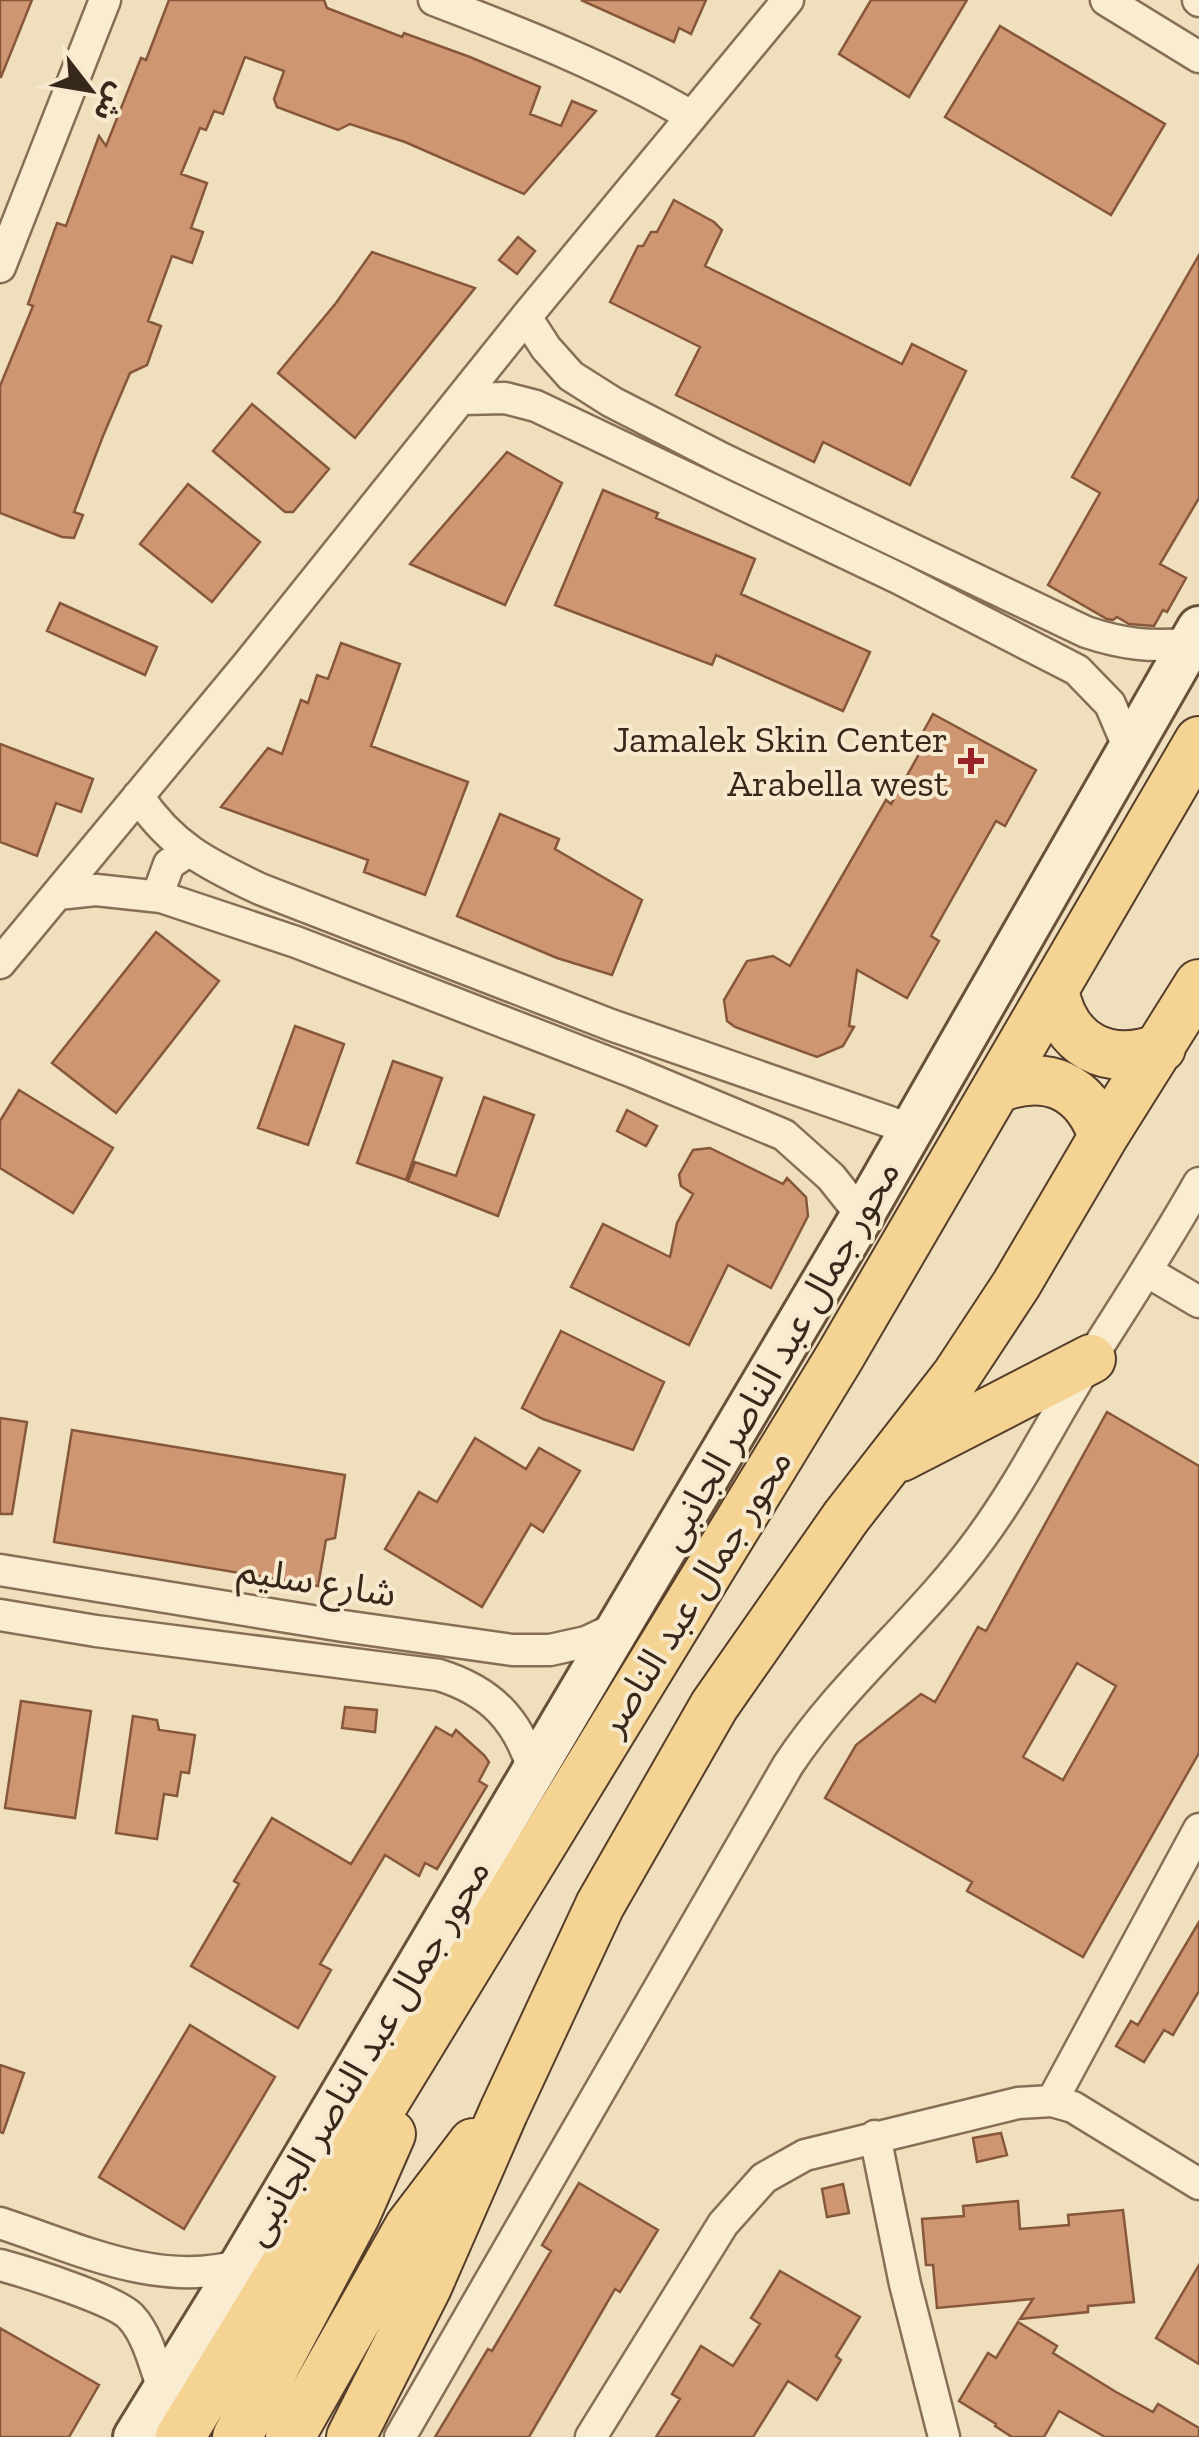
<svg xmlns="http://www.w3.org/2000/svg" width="1199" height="2437" viewBox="0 0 1199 2437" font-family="'Zilla Slab','Noto Sans Arabic',serif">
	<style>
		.building { fill: #cf9672; stroke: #87573b; stroke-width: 2.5; fill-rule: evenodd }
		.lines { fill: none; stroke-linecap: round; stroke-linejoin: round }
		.street-casing { stroke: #876f56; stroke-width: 35 }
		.secondary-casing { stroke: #695039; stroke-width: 48 }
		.primary-casing { stroke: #553d2b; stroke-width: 52 }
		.street { stroke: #faecd1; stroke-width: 30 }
		.secondary { stroke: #faecd1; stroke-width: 42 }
		.primary { stroke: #f5d493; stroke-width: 48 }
		.poi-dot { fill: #982428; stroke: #f6e9cd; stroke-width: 4 }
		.labels { text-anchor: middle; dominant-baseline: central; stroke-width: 8; stroke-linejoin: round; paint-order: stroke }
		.poi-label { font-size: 38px; fill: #36281b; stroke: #f6e9cd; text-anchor: end }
		.street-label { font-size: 38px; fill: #36281b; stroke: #f6e9cd }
	</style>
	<rect width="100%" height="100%" fill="#efdfbd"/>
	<!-- building -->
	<path class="building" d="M 0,0 L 32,0 L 1,77 L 0,77 Z
		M 169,0 L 324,0 L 327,8 L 402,37 L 404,33 L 470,57 L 540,87 L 530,114 L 561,126 L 572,101 L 596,111 L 524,194 L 405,142 L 350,124 L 338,130 L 277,107 L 274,99 L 284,71 L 245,57 L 223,114 L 214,111 L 206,130 L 200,128 L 181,174 L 207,183 L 191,228 L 203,232 L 192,263 L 172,256 L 148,321 L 161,326 L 147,365 L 130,373 L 103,436 L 74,512 L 83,515 L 74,538 L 62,537 L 0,513 L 0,386 L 33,306 L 28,304 L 57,223 L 66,226 L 99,136 L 106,146 L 141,58 L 146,60 Z
		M 581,0 L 706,0 L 691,34 L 679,28 L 674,42 Z
		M 871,0 L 967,0 L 909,97 L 839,54 Z
		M 1000,26 L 1165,124 L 1111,215 L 945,117 Z
		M 674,200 L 714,222 L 722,230 L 705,266 L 902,364 L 912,344 L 966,371 L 910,485 L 823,442 L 814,462 L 676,395 L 700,347 L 610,302 L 638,246 L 643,246 L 651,232 L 657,232 Z
		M 518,237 L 535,251 L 517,274 L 499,260 Z
		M 372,252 L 475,288 L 355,438 L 278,373 L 336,303 Z
		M 1199,255 L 1199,498 L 1160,564 L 1186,578 L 1167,612 L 1163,610 L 1154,626 L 1129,624 L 1117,617 L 1113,620 L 1107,619 L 1048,585 L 1100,493 L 1072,477 Z
		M 252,404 L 329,469 L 293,512 L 285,512 L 213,451 Z
		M 507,452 L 562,483 L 505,605 L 410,564 Z
		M 188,484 L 260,542 L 212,602 L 140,544 Z
		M 603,490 L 658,513 L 656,518 L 755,559 L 741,594 L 870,652 L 843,711 L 716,655 L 712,665 L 555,605 Z
		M 60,603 L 157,647 L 145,675 L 47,631 Z
		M 341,643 L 400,664 L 371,746 L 468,782 L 425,895 L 364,872 L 368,860 L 221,807 L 268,748 L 282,754 L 301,700 L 308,703 L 317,675 L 328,679 Z
		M 933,714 L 1036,770 L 1005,826 L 996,821 L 931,936 L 939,941 L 907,998 L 857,970 L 849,1026 L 854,1027 L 843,1046 L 817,1057 L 735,1027 L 727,1021 L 724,1000 L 747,961 L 773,956 L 790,966 L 886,800 L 891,804 L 923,747 L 917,743 Z
		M 0,744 L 93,779 L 81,812 L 56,803 L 37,856 L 0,842 Z
		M 500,814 L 559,839 L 555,849 L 642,900 L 612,975 L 557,958 L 457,916 Z
		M 156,932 L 219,981 L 116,1113 L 52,1063 Z
		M 295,1026 L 344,1044 L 308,1145 L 258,1128 Z
		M 393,1061 L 442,1078 L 406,1180 L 357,1163 Z
		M 19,1090 L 113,1148 L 73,1213 L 0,1168 L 0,1121 Z
		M 484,1097 L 534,1115 L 498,1216 L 408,1181 L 415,1162 L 456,1176 Z
		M 627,1110 L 657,1126 L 646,1146 L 617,1131 Z
		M 710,1148 L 783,1184 L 787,1178 L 806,1197 L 808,1216 L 771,1288 L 728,1265 L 689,1345 L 571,1287 L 603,1224 L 670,1257 L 677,1223 L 693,1194 L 681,1186 L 679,1175 L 693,1150 Z
		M 561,1331 L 664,1382 L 633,1450 L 543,1419 L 522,1408 Z
		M 1107,1412 L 1199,1466 L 1199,1753 L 1083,1957 L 967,1891 L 972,1882 L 825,1798 L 856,1745 L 921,1694 L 935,1702 L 978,1627 L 986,1631 ZM 1077,1663 L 1116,1686 L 1063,1780 L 1023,1757 Z
		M 0,1418 L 27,1422 L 12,1514 L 0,1514 Z
		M 72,1430 L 345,1475 L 335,1538 L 326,1540 L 318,1586 L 54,1542 Z
		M 475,1438 L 526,1469 L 539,1448 L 580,1471 L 543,1532 L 531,1524 L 482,1607 L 385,1549 L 419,1492 L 437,1502 Z
		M 21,1701 L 91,1711 L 75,1818 L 5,1808 Z
		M 345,1707 L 377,1710 L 375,1732 L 342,1728 Z
		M 133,1716 L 157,1720 L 159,1730 L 195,1735 L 189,1773 L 181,1772 L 177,1796 L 164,1794 L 157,1839 L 116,1833 Z
		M 436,1727 L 452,1736 L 456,1730 L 484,1755 L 489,1762 L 479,1781 L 487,1786 L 437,1869 L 425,1863 L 419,1876 L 385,1855 L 320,1964 L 331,1970 L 298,2028 L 191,1966 L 239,1884 L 234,1881 L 272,1818 L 351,1864 Z
		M 1199,1922 L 1199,1991 L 1173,2035 L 1164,2030 L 1144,2062 L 1116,2046 L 1131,2021 L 1138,2025 Z
		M 190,2025 L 275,2077 L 184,2229 L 99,2177 Z
		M 0,2065 L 24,2073 L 3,2133 L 0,2132 Z
		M 1001,2133 L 1007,2155 L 977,2162 L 973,2138 Z
		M 579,2183 L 658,2230 L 620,2292 L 615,2289 L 529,2437 L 435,2437 L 488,2349 L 492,2351 L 551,2251 L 542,2245 Z
		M 843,2184 L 849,2213 L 827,2217 L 822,2189 Z
		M 1018,2201 L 1020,2229 L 1069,2225 L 1068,2215 L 1123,2210 L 1134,2302 L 1088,2306 L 1088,2312 L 1020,2319 L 1033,2299 L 937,2308 L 933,2265 L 926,2265 L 922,2219 L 964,2216 L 963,2206 Z
		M 1199,2265 L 1199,2364 L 1156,2338 Z
		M 780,2271 L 860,2317 L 836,2356 L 841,2360 L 817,2400 L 788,2381 L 753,2437 L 656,2437 L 680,2399 L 672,2394 L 701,2346 L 733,2366 L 760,2324 L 751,2318 Z
		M 1018,2322 L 1057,2346 L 1053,2353 L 1116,2392 L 1153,2412 L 1158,2404 L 1199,2428 L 1199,2437 L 1105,2437 L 1059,2411 L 1044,2437 L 1012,2437 L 995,2426 L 996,2424 L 959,2401 L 988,2353 L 996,2358 Z
		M 0,2328 L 99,2385 L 69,2437 L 0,2437 Z"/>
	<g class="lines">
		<defs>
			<path id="street" d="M 434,0 C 523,34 609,68 691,116
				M 1106,0 L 1199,57
				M 1198,0 L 1199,1
				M 0,267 L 105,0
				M 526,317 L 546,348 L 571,376 L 612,402 L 723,459 L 1086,632 C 1122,644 1153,648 1190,643
				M 463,399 L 505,398 L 536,406 L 898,578 L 1077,670 L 1110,704 L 1129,749
				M 138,796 C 171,846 207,864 260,889 L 611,1025 L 910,1129
				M 58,894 L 96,890 L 161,897 L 296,942 L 633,1072 L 784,1135 L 831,1177 L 862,1216
				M 161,897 L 161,886 L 169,864 L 189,851
				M 0,963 L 248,664 L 526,317 L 788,0
				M 1148,1272 L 1199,1302
				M 0,1570 L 343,1626 L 512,1650 L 550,1650 L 586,1642 L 620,1626
				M 0,1615 L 96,1631 L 439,1675 C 490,1691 518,1719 533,1770
				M 1052,2101 L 1199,1829
				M 875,2136 L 905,2284 L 944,2437
				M 0,2223 C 77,2248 159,2289 241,2265
				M 0,2265 C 26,2272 116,2300 131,2317 C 148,2335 155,2367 163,2389
				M 400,2437 L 788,1765 C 843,1682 921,1620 980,1539 C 1022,1482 1053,1418 1091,1358 C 1128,1300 1165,1243 1199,1183
				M 591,2437 L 723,2224 L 764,2178 L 805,2155 L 1018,2103 L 1052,2101 L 1073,2107 L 1199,2184"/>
			<path id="secondary" d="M 135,2437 L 241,2265 L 862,1216 L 1199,628"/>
			<path id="primary" d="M 1054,989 C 1064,1045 1107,1068 1161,1048
				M 998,1088 C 1047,1069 1086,1086 1103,1137
				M 901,1457 L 1091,1359
				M 180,2437 L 839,1358 L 1199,741
				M 237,2437 L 356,2214 L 391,2134
				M 290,2437 L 409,2227 L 473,2143
				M 351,2437 L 427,2287 L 503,2113 L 600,1905 L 714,1706 L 846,1517 L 956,1376 L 1016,1285 L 1103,1137 L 1199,984"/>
		</defs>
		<!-- street casing -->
		<use href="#street" class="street-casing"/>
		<!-- secondary casing -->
		<use href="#secondary" class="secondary-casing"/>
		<!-- primary casing -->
		<use href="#primary" class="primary-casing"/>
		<!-- street -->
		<use href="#street" class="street"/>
		<!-- secondary -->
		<use href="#secondary" class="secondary"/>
		<!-- primary -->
		<use href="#primary" class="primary"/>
	</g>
	<!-- markers -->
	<path class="poi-dot" d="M966 746h10v10h10v10h-10v10h-10v-10h-10v-10h10z"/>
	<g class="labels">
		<!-- poi labels -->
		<g class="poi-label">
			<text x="948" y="739">Jamalek Skin Center<tspan x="948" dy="44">Arabella west</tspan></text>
		</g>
		<!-- street labels -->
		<g class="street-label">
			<text transform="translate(779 1355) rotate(-60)">محور جمال عبد الناصر الجانبى</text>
			<text transform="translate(317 1581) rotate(9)">شارع سليم</text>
			<text transform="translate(695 1592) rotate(-58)">محور جمال عبد الناصر</text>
			<text transform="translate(366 2052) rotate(-59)">محور جمال عبد الناصر الجانبى</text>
		</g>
	</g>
	<!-- north arrow -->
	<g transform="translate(90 90) rotate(121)" stroke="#f6e9cd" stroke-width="8" paint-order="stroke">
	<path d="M0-8L18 38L0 25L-18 38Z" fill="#36281b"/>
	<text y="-15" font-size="28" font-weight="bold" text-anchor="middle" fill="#36281b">ش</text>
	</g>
</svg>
